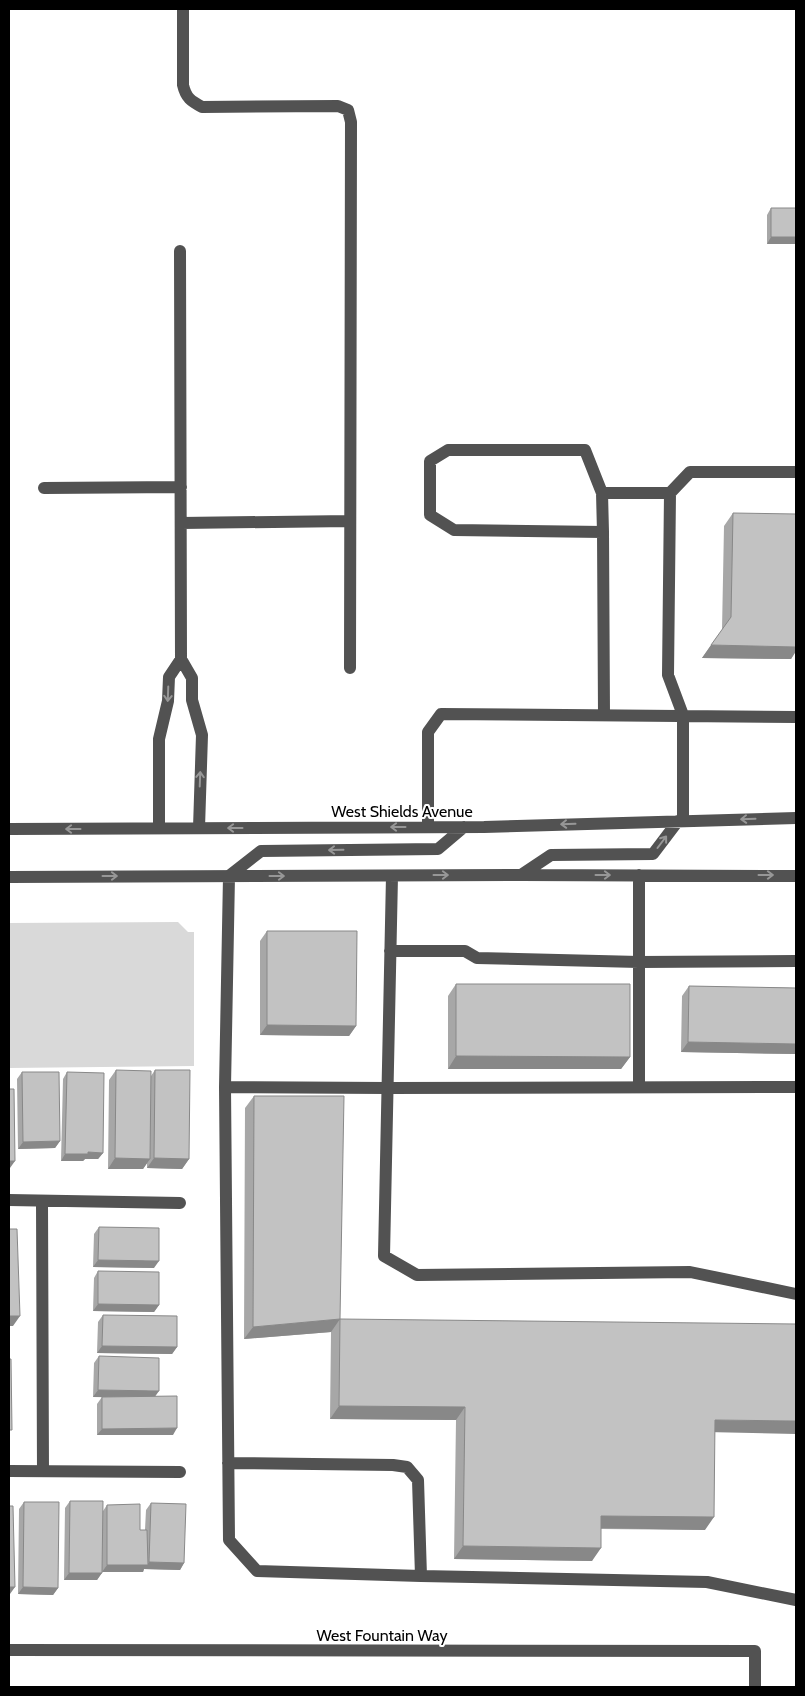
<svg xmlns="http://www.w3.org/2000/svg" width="805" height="1696" viewBox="0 0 805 1696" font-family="Cabin,sans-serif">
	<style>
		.green { fill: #d9d9d9 }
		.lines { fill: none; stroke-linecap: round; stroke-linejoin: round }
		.minor { stroke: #525252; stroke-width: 12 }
		.wall { fill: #a7a7a7 }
		.shaded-wall { fill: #888 }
		.building { fill: #c2c2c2; stroke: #888 }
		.oneway { stroke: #979797 }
		.labels { text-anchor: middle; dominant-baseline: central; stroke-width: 4; stroke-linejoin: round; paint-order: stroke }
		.street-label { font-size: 16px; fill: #000; stroke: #fff }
	</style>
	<rect width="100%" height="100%" fill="#fff"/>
	<!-- green -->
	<path class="green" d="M 178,922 L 188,932 L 194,932 L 194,1066 L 9,1068 L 9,923 Z"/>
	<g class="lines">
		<!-- minor -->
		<path class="minor" d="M 183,9 L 183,85 C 186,98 191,101 202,107 L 338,106 L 348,110 L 351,122 L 350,668
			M 180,251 L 181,659
			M 44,488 L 181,487
			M 602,493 L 603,532 L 454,530 L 430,515 L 430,461 L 448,450 L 585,450 L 602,493 L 670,493
			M 181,523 L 350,521
			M 603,532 L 604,715
			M 683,821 L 683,715 L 668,675 L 670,493 L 690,472 L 796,472
			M 428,827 L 428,732 L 441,714 L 796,717
			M 159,828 L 159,739 L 168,701 L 169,677 L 181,659 L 192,678 L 192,700 L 202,735 L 199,828
			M 9,829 L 484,827 L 796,818
			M 521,875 L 551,855 L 653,854 L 678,821
			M 639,875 L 639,1087
			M 229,876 L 225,1087 L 229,1540 L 257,1571 L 421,1576 L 707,1582 L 796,1600
			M 229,876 L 261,851 L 438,849 L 464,827
			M 392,876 L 384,1256 L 417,1275 L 690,1272 L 796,1294
			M 9,877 L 521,875 L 796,876
			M 390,951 L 465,951 L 477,958 L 639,962 L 796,961
			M 225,1087 L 387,1088 L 796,1087
			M 9,1200 L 180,1203
			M 42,1201 L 43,1471
			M 228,1463 L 393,1465 L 407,1467 L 418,1480 L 421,1576
			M 9,1471 L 180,1472
			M 9,1650 L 755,1651 L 755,1687"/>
	</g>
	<!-- wall -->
	<path class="wall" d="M 771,208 L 796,244 L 767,244 L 767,215 Z
		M 733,513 L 796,647 L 796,651 L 791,659 L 702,658 L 722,630 L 724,526 Z
		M 267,931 L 356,1026 L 349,1036 L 260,1035 L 260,941 Z
		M 456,984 L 630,1057 L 621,1069 L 448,1069 L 448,996 Z
		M 689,986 L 796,988 L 796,1054 L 681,1052 L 682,996 Z
		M 116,1070 L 151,1076 L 155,1070 L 189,1159 L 182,1169 L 147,1168 L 147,1163 L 143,1169 L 108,1169 L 109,1080 Z
		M 22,1072 L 60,1141 L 55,1148 L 18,1149 L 17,1079 Z
		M 67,1072 L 103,1153 L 98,1159 L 85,1159 L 83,1161 L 61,1161 L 63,1079 Z
		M 254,1096 L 340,1319 L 331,1332 L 244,1339 L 245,1108 Z
		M 99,1227 L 154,1268 L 93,1267 L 94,1234 Z
		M 98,1271 L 159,1305 L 154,1312 L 93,1311 L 94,1278 Z
		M 103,1315 L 177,1347 L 172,1354 L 97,1353 L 98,1322 Z
		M 340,1319 L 715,1433 L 705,1530 L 601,1529 L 592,1561 L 454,1559 L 456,1420 L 330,1419 L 331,1332 Z
		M 99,1356 L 155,1396 L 173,1435 L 97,1435 L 97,1404 L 102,1397 L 106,1397 L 93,1397 L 94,1363 Z
		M 70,1501 L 103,1511 L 107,1505 L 140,1530 L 145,1530 L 146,1510 L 151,1503 L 184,1563 L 180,1570 L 144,1569 L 143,1572 L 102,1572 L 97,1580 L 64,1580 L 65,1508 Z
		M 24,1502 L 58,1588 L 53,1595 L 18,1594 L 19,1509 Z"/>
	<!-- shaded-wall -->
	<path class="shaded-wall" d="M 771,237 L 796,237 L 796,244 L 767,244 Z
		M 711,645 L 796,647 L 796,651 L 791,659 L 702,658 Z
		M 267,1025 L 356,1026 L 349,1036 L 260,1035 Z
		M 688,1042 L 796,1044 L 796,1054 L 681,1052 Z
		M 456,1056 L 630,1057 L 621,1069 L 448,1069 Z
		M 60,1141 L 55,1148 L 18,1149 L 23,1142 Z
		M 88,1152 L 103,1153 L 98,1159 L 85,1159 L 83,1161 L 61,1161 L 65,1154 Z
		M 115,1158 L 150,1159 L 143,1169 L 108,1169 Z
		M 154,1158 L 189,1159 L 182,1169 L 147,1168 Z
		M 9,1161 L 15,1161 L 10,1168 L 9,1168 Z
		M 98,1260 L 159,1261 L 154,1268 L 93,1267 Z
		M 98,1304 L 159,1305 L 154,1312 L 93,1311 Z
		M 9,1316 L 20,1316 L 13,1326 L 9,1326 Z
		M 340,1319 L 331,1332 L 244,1339 L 253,1327 Z
		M 102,1346 L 177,1347 L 172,1354 L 97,1353 Z
		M 98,1390 L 159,1391 L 154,1398 L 93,1397 Z
		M 339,1406 L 465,1407 L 456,1420 L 330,1419 Z
		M 715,1420 L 796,1421 L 796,1434 L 706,1432 Z
		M 177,1428 L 173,1435 L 97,1435 L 102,1429 Z
		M 601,1516 L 714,1517 L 705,1530 L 592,1528 Z
		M 463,1546 L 601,1548 L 592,1561 L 454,1559 Z
		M 149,1562 L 184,1563 L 180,1570 L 144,1569 L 143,1572 L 102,1572 L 107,1565 L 147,1565 Z
		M 69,1573 L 102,1573 L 97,1580 L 64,1580 Z
		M 9,1587 L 15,1587 L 10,1594 L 9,1594 Z
		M 23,1587 L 58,1588 L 53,1595 L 18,1594 Z"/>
	<!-- building -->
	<path class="building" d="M 771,208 L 796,208 L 796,237 L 771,237 Z
		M 733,513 L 796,514 L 796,647 L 711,645 L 731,617 Z
		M 267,931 L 357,931 L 356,1026 L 267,1025 Z
		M 456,984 L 630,984 L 630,1057 L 456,1056 Z
		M 689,986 L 796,988 L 796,1044 L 688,1042 Z
		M 116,1070 L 151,1071 L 150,1159 L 115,1158 Z
		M 155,1070 L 190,1070 L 189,1159 L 154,1158 Z
		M 22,1072 L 59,1072 L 60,1141 L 23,1142 Z
		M 67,1072 L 104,1073 L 103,1153 L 88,1152 L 88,1154 L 65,1154 Z
		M 9,1089 L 14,1089 L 15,1161 L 9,1161 Z
		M 254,1096 L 344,1096 L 340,1319 L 253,1327 Z
		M 99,1227 L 159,1228 L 159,1261 L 98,1260 Z
		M 9,1229 L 17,1229 L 20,1316 L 9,1316 Z
		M 98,1271 L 159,1272 L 159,1305 L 98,1304 Z
		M 103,1315 L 177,1316 L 177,1347 L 102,1346 Z
		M 340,1319 L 796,1324 L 796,1421 L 715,1420 L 714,1517 L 601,1516 L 601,1548 L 463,1546 L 465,1407 L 339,1406 Z
		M 99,1356 L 159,1358 L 159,1391 L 98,1390 Z
		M 9,1359 L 11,1359 L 12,1430 L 9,1430 Z
		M 177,1396 L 177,1428 L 102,1429 L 102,1397 Z
		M 70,1501 L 103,1501 L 102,1573 L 69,1573 Z
		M 24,1502 L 59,1502 L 58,1588 L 23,1587 Z
		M 151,1503 L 186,1504 L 184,1563 L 149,1562 Z
		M 140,1504 L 140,1530 L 147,1530 L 148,1565 L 107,1565 L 107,1505 Z
		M 9,1506 L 13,1506 L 15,1587 L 9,1587 Z"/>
	<!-- one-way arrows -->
	<defs><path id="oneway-shaft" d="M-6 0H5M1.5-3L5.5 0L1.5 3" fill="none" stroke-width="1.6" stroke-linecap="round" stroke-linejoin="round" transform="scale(1.25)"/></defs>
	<g class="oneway">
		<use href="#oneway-shaft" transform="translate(168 694) rotate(92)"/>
		<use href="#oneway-shaft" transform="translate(200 779) rotate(-88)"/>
		<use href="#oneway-shaft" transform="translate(748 819) rotate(178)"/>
		<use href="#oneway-shaft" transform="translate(568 824) rotate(178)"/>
		<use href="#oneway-shaft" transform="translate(398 827) rotate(180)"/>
		<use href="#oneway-shaft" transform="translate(235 828) rotate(180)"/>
		<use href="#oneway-shaft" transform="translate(73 829) rotate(180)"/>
		<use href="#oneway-shaft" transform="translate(662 842) rotate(-53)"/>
		<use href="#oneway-shaft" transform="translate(336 850) rotate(179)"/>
		<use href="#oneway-shaft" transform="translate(441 875)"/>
		<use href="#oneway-shaft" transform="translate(603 875)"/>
		<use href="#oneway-shaft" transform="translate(766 875)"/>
		<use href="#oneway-shaft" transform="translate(110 876)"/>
		<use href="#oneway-shaft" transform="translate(277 876)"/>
	</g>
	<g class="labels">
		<!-- street labels -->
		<g class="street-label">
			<text x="402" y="811">West Shields Avenue</text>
			<text x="382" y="1635">West Fountain Way</text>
		</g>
	</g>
	<!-- border -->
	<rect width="805" height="1696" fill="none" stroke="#000000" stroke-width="20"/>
</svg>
